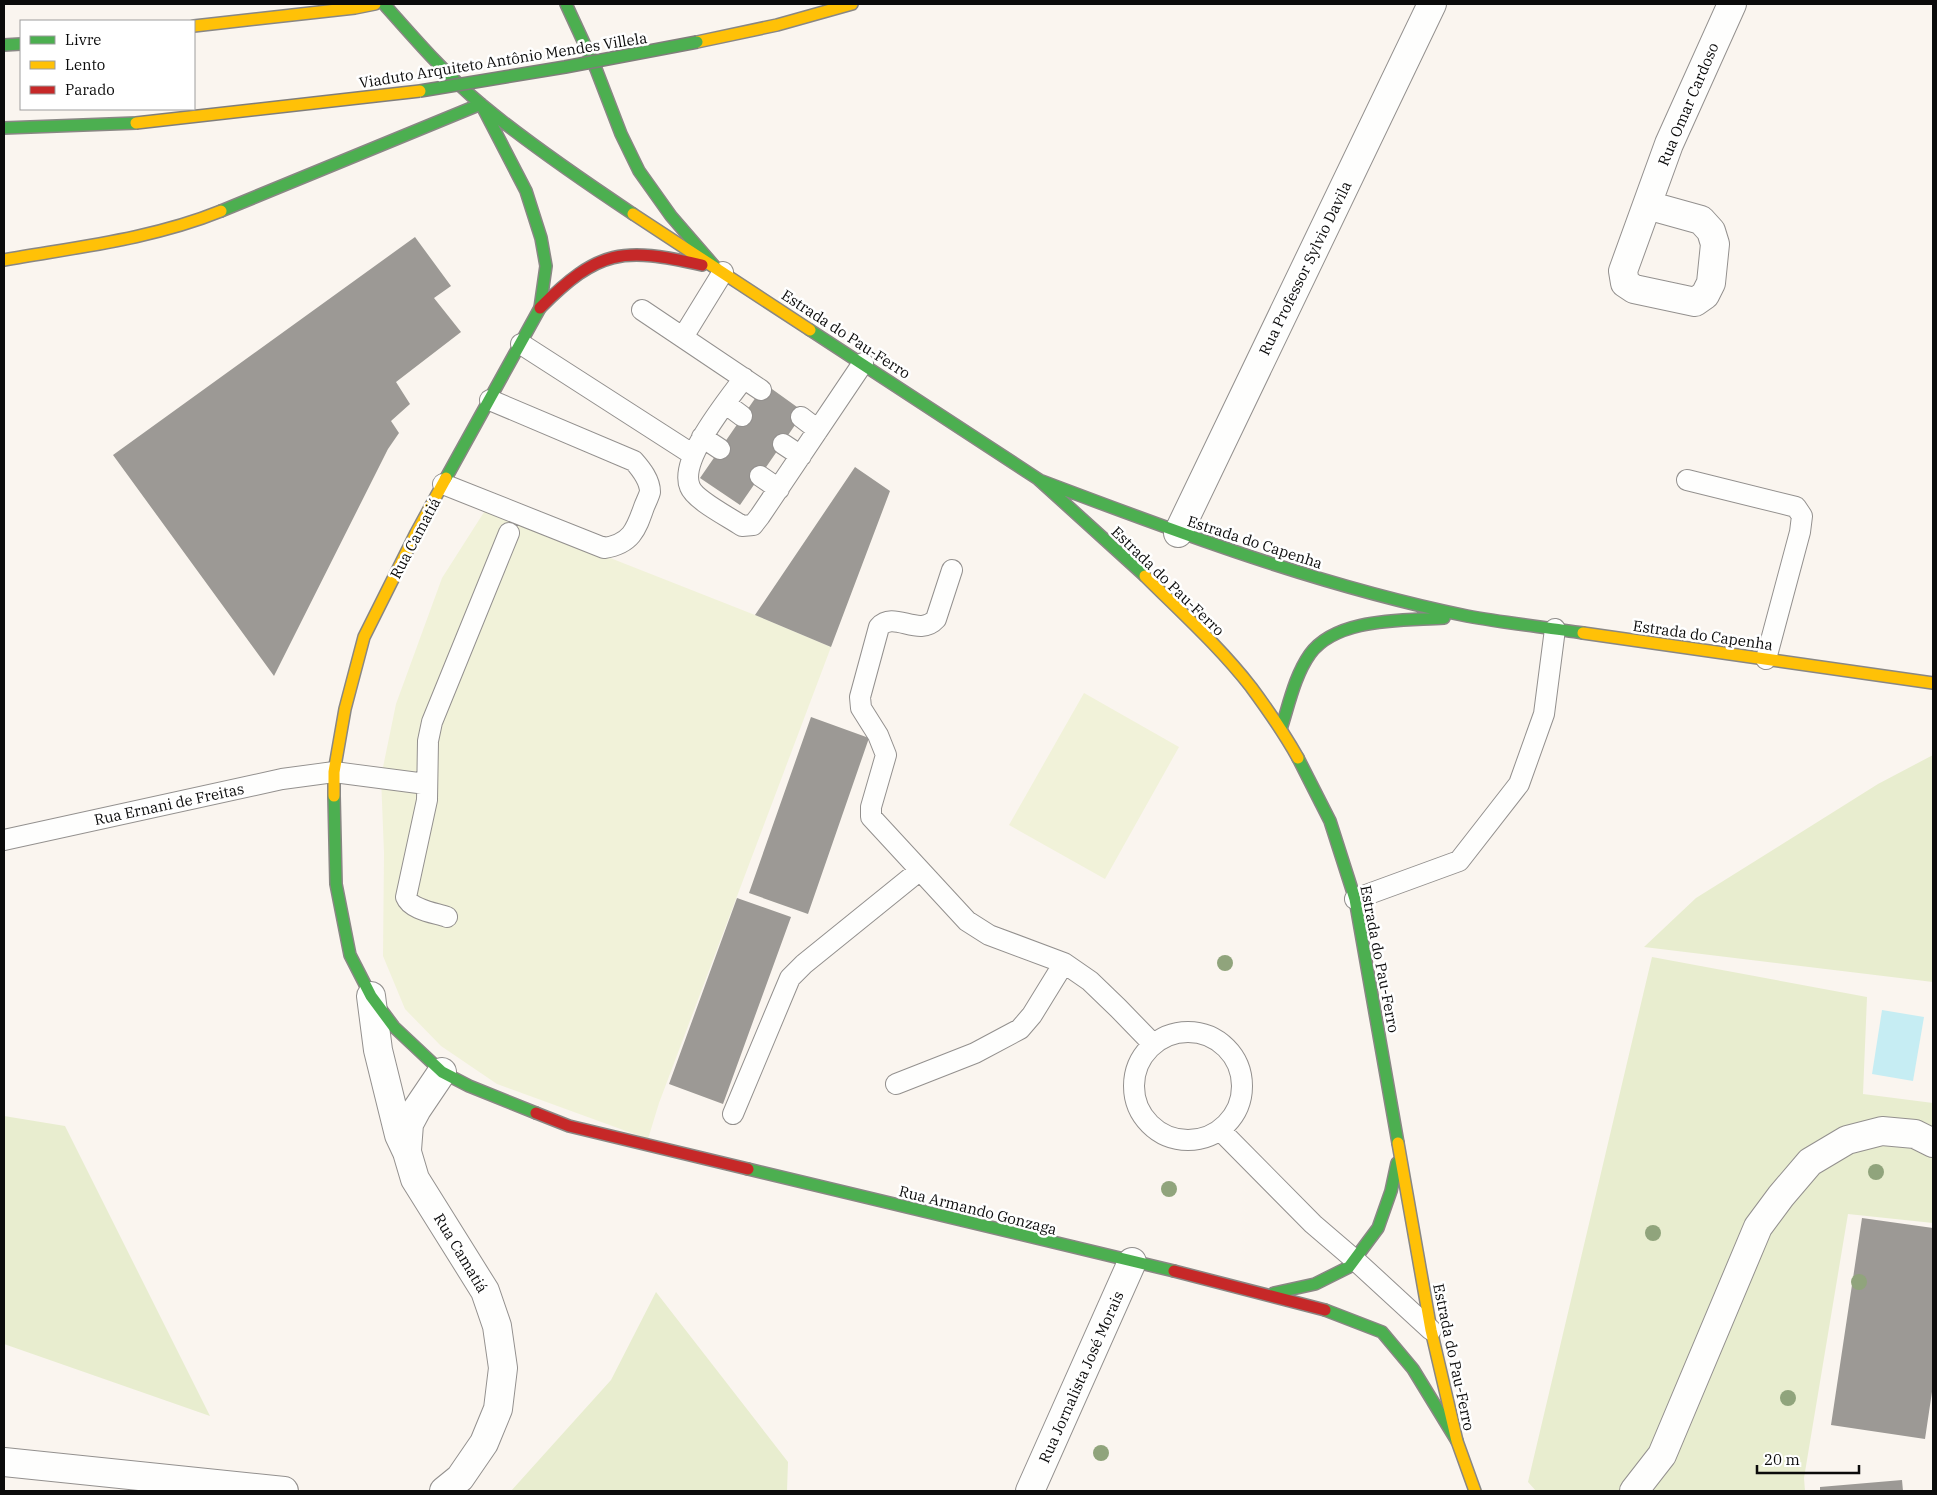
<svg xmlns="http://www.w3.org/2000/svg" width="1937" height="1495" viewBox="0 0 1937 1495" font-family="'IBM Plex Serif',serif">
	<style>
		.green { fill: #e8edcf }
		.pitch { fill: #f1f2d9 }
		.water { fill: #c6edf3 }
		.building { fill: #9c9995 }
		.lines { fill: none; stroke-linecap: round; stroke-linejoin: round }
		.lane-casing { stroke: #93908e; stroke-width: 22 }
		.street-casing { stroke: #93908e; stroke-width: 30 }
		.fast-casing { stroke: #898784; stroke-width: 14 }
		.slow-casing { stroke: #898784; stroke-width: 14 }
		.jam-casing { stroke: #898784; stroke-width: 14 }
		.lane { stroke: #fefefd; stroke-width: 20 }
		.street { stroke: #fefefd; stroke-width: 28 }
		.fast { stroke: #4caf50; stroke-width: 11 }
		.slow { stroke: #ffc107; stroke-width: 11 }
		.jam { stroke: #c62828; stroke-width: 11 }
		.fast-bridge-casing { stroke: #807e7b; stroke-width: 14; stroke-linecap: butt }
		.slow-bridge-casing { stroke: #807e7b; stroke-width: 14; stroke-linecap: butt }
		.fast-bridge { stroke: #4caf50; stroke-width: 11 }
		.slow-bridge { stroke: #ffc107; stroke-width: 11 }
		.tree { fill: #90a47c }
		.labels { text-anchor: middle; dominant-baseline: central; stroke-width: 5; stroke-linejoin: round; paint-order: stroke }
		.street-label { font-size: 15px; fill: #0b0b0b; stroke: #fff }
	</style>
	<rect width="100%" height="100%" fill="#faf5ef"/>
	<!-- green -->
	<path class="green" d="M 1933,755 L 1933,982 L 1644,947 L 1696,898 L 1878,784 Z
		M 1652,957 L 1867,997 L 1863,1094 L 1933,1103 L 1933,1223 L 1848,1214 L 1804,1478 L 1805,1491 L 1536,1491 L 1528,1482 Z
		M 4,1116 L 65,1126 L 210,1416 L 4,1344 Z
		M 656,1292 L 788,1462 L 787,1491 L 511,1491 L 611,1380 Z"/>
	<!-- pitch -->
	<path class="pitch" d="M 486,509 L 755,615 L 831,647 L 659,1103 L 648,1139 L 497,1084 L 441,1046 L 405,1009 L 383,956 L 384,853 L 381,777 L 396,704 L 442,578 Z
		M 1084,693 L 1179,747 L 1105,879 L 1009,825 Z"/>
	<!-- water -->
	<path class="water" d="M 1882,1010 L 1924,1017 L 1913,1081 L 1872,1074 Z"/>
	<!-- building -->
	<path class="building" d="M 415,237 L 451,286 L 434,298 L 461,332 L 396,382 L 410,404 L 391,421 L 399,433 L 388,449 L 274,676 L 113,455 Z
		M 765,384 L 804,412 L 740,505 L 700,478 Z
		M 855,467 L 890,491 L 831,647 L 755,615 Z
		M 811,717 L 869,738 L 808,914 L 749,893 Z
		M 737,898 L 791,917 L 723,1104 L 669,1084 Z
		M 1862,1218 L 1933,1228 L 1933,1385 L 1925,1439 L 1831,1425 Z
		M 1902,1480 L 1903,1491 L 1820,1491 L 1820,1487 Z"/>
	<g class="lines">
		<defs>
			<path id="lane" d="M 642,310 L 761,390
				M 683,337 L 723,272
				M 521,344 L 692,454
				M 744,378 C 728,400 678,460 690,487 C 695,500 729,517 742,526 L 753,525 L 760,516 L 863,363
				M 726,404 L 742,416
				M 801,417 L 818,430
				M 702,437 L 720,449
				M 783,444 L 801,456
				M 760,476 L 779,489
				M 1687,480 L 1796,507 L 1802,516 L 1800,532 L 1766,659
				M 443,484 L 604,548 C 631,544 636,530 644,507 C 646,502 649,496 650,492 C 650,480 641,469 634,461 L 490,400
				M 952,570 L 936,619 C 919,638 894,610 879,627 L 860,697 L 861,708 L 878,735 L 886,755 L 871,807 L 871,817 L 967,921 L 989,935 L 1064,963 L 1090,981 L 1118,1008 L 1152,1043
				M 4,840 L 282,779 L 334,772 L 426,784
				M 1355,899 L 1459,861 L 1519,784 L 1544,714 L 1555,629
				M 447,917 C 436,913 411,910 406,897 L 427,800 L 428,741 L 432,722 L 509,533
				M1134 1086a54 54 0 1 1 108 0a54 54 0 1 1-108 0Z
				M 896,1084 L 975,1053 L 1020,1029 L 1032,1015 L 1064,963
				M 733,1114 L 790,978 L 804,964 L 919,871
				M 1220,1130 L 1313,1224 L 1355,1260 L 1431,1330"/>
			<path id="street" d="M 1647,205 L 1701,220 L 1711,231 L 1715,244 L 1711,283 L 1705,295 L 1695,302 L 1634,289 L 1625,283 L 1623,271 L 1669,144 L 1732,4
				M 1178,533 L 1432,4
				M 371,996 L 378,1050 L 399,1135 L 407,1152 L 415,1179 L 485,1291 L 497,1326 L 503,1368 L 498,1409 L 484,1443 L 460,1478 L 444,1491
				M 407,1150 L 409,1124 L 417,1109 L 442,1072
				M 4,1462 L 284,1491
				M 1030,1491 L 1132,1262
				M 1634,1491 L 1662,1455 L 1758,1227 L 1781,1196 L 1810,1162 L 1847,1140 L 1882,1131 L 1915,1134 L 1933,1143"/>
			<path id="fast" d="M 384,4 C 415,39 446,75 482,105 C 529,144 582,180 633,214
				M 566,4 L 596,69 L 621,134 L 639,171 L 671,216 L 716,268
				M 4,45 L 21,44
				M 4,128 L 136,123
				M 221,211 L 481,104
				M 810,330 L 1038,479 L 1145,576
				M 446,478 L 540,308 L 546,266 L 541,238 L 526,191 L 481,104
				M 1039,480 C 1179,533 1320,586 1467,616 C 1505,623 1544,627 1583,633
				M 1281,729 C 1289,704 1295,675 1310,654 C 1337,617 1404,621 1444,618
				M 1298,758 L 1330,821 L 1355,899 L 1398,1143
				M 334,796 L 336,884 L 350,955 L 371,996 L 394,1027 L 442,1072 L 469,1086 L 536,1113
				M 748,1169 L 1174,1271
				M 1274,1293 L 1315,1284 L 1349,1267 L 1378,1228 L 1391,1191 L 1397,1163
				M 1325,1310 L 1382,1332 L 1413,1369 L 1457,1441"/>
			<path id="slow" d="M 194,26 L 355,8 L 375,4
				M 697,42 L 777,25 L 852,4
				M 633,214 L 810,330
				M 4,260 C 77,247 152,239 221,211
				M 1145,576 C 1181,612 1220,647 1251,687 C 1268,710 1284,733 1298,758
				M 1583,633 L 1933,683
				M 334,796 L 334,772 L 345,709 L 364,637 L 416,533 L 446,478
				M 1398,1143 L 1431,1330 L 1457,1441 L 1475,1491"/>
			<path id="jam" d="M 540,308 C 599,249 622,247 702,265
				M 536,1113 L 569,1126 L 748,1169
				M 1174,1271 L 1325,1310"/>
		</defs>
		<!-- lane casing -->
		<use href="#lane" class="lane-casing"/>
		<!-- street casing -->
		<use href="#street" class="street-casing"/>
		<!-- fast casing -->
		<use href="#fast" class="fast-casing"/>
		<!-- slow casing -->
		<use href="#slow" class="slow-casing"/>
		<!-- jam casing -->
		<use href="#jam" class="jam-casing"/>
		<!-- lane -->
		<use href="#lane" class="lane"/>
		<!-- street -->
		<use href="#street" class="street"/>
		<!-- fast -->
		<use href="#fast" class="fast"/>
		<!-- slow -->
		<use href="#slow" class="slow"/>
		<!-- jam -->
		<use href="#jam" class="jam"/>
		<defs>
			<path id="fast-bridge" d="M 420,91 L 565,67 L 697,42"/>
			<path id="slow-bridge" d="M 136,123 L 420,91"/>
		</defs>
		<!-- fast-bridge casing -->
		<use href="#fast-bridge" class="fast-bridge-casing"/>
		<!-- slow-bridge casing -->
		<use href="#slow-bridge" class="slow-bridge-casing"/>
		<!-- fast-bridge -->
		<use href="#fast-bridge" class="fast-bridge"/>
		<!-- slow-bridge -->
		<use href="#slow-bridge" class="slow-bridge"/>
	</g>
	<!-- trees -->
	<g class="tree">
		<circle cx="1225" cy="963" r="8"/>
		<circle cx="1876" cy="1172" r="8"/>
		<circle cx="1169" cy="1189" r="8"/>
		<circle cx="1653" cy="1233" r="8"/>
		<circle cx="1859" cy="1282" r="8"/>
		<circle cx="1788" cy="1398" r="8"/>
		<circle cx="1101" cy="1453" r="8"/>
	</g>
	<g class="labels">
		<!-- street labels -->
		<g class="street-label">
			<text transform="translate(503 60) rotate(-9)">Viaduto Arquiteto Antônio Mendes Villela</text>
			<text transform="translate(1688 104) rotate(-67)">Rua Omar Cardoso</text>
			<text transform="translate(1305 268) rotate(-64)">Rua Professor Sylvio Davila</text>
			<text transform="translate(846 334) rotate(33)">Estrada do Pau-Ferro</text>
			<text transform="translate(415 538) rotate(-62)">Rua Camatiá</text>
			<text transform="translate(1255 542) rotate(18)">Estrada do Capenha</text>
			<text transform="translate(1168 581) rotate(44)">Estrada do Pau-Ferro</text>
			<text transform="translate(1703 635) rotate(8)">Estrada do Capenha</text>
			<text transform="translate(169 804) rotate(-12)">Rua Ernani de Freitas</text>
			<text transform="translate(1380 959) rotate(79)">Estrada do Pau-Ferro</text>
			<text transform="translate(978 1210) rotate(14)">Rua Armando Gonzaga</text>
			<text transform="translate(461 1253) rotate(59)">Rua Camatiá</text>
			<text transform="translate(1454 1357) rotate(78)">Estrada do Pau-Ferro</text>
			<text transform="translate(1081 1377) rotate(-66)">Rua Jornalista José Morais</text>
		</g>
	</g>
	<!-- border -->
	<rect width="1937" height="1495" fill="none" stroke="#0b0b0b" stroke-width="10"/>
	<!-- legend -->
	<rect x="20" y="20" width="175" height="90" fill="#ffffff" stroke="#9d9d9d"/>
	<rect x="30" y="36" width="25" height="8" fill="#4caf50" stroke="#9d9d9d"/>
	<text x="65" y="45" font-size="15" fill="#0b0b0b">Livre</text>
	<rect x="30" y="61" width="25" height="8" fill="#ffc107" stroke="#9d9d9d"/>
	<text x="65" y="70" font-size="15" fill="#0b0b0b">Lento</text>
	<rect x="30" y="86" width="25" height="8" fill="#c62828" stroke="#9d9d9d"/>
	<text x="65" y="95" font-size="15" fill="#0b0b0b">Parado</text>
	<!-- scale -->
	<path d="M1757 1465v8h102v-8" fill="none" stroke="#0b0b0b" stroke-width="2.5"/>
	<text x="1764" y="1465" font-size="15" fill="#0b0b0b" stroke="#ffffff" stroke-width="4" paint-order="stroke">20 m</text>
</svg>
